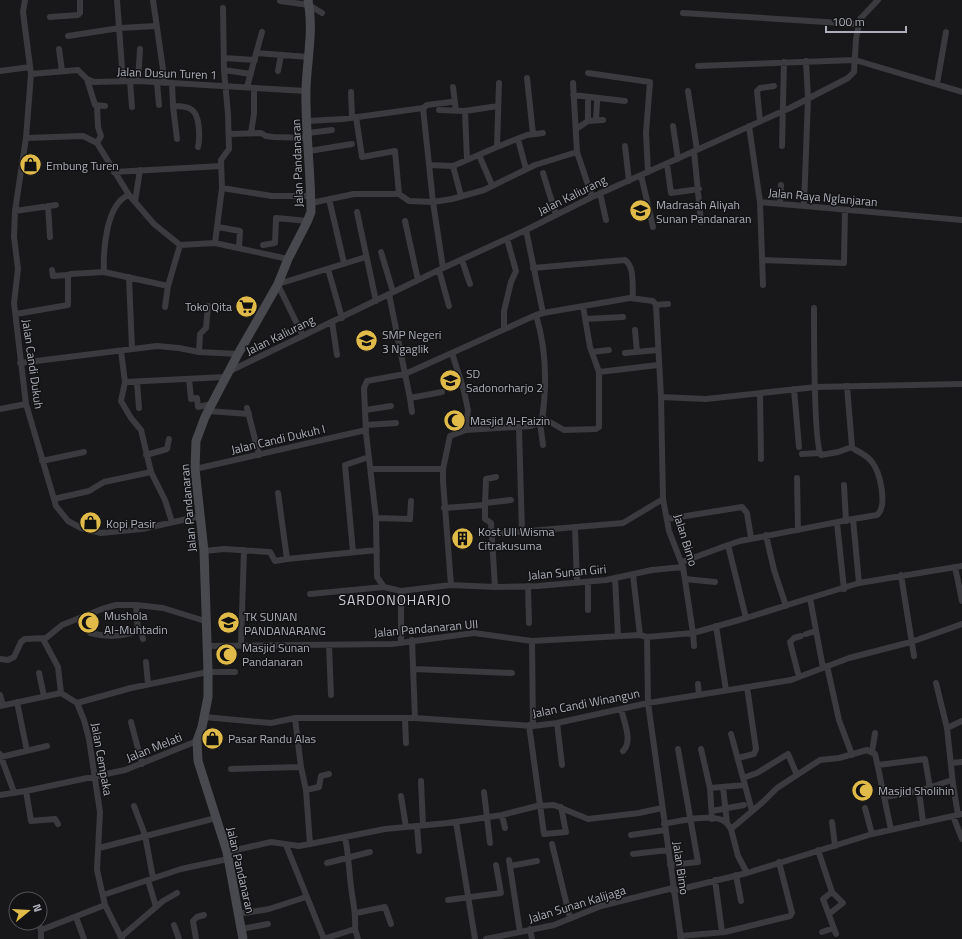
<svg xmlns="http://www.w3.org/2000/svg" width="962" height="939" viewBox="0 0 962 939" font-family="'Titillium Web',sans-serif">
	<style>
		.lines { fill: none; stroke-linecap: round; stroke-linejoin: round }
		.street { stroke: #3a3a3f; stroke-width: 6 }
		.secondary { stroke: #48494f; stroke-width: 9 }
		.labels { text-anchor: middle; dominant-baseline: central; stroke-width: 3; stroke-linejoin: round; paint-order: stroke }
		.street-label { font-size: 12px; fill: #acafb9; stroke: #131315 }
		.poi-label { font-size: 12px; fill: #acafb9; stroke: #131315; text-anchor: start }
		.quarter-label { font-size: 14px; letter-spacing: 1px; fill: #ccced5; stroke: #131315 }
	</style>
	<rect width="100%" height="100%" fill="#18181a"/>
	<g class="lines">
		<!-- street -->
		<path class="street" d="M 25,0 L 23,12 L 31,74 L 26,138 L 15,211 L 14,237 L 18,269 L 14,303 L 26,404 L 56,506 L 68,521 L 81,528 L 101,533 L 142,529 L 201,516
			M 117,0 L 123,81
			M 153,0 L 165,83
			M 280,1 L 309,5 L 322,13
			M 683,13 L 858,24
			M 50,17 L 78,15 L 80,13 L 80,0
			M 68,36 L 120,28 L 156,26
			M 59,49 L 62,71
			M 256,53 L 309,57
			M 224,58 L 255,60
			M 698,66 L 855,60 L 962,92
			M 224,70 L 251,74
			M 0,71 L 30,67
			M 278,71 L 281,55
			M 588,73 L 650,82 L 646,133 L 648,172
			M 31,74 L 78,70 L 87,79 L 94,82 L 138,81 L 306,91
			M 527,78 L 533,134
			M 87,79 L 95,105 L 105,106
			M 130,81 L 132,107
			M 138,81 L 140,49
			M 157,83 L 159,105
			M 172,83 L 173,106
			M 573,83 L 577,152
			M 937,84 L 946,32
			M 247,87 L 262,32
			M 453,87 L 456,111
			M 688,91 L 697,150
			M 351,92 L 352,117
			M 573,95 L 625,101
			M 588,102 L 588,121
			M 423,108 L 433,202 L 452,199 L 484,190 L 535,165 L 577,152 L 592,197
			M 439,110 L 465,111 L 498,106
			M 465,111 L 467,160
			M 356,117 L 362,157 L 395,151 L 399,194
			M 596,120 L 597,102
			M 308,121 L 343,119 L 423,108 L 427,105 L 451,102
			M 760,121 L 757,91 L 760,88 L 774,86
			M 673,126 L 678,159
			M 749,126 L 760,202 L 962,220
			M 576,129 L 588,121 L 603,120
			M 251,133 L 254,114 L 254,88
			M 308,133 L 332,130
			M 229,134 L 261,133 L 266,136 L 273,137 L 308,138
			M 26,138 L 83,136 L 97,143 L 129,195 L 154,224 L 180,245 L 215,243 L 288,259
			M 177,139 L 173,106 C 179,106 188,106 192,110 C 200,115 200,138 198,147
			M 518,139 L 526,169
			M 97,143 L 101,136 L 98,127 L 97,106
			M 625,146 L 629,181
			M 782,146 L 784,62
			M 497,147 L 527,135 L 543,133
			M 309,151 L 352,144
			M 694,151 L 701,222
			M 479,155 L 492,185
			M 667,164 L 671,193 L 699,189
			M 429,165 L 453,166 L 497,147 L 499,83
			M 453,166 L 461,196
			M 114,172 L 221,166
			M 543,173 L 556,215
			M 641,175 L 653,227
			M 222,188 L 272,196 L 311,196
			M 600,193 L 606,220
			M 329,199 L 344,263
			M 135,202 L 140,170
			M 760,202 L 763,285
			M 311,203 L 354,194 L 399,194 L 409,201 L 433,202 L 443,268
			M 780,204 L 781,185
			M 48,206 L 50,237
			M 804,206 L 808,98 L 806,61
			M 15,211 L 56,205
			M 357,212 L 376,301
			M 405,221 L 418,280
			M 218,227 L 240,231 L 239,248
			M 526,230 L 543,313 L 630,298 L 653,301 L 656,305 L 661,397 L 663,499 L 669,531 L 683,567 L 693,633 L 647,637 L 648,703 L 681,939
			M 215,243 L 222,188 L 221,160 L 229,149 L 228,114 L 224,70 L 223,8
			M 263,245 L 275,243 L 276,218 L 308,221
			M 381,252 L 393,292
			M 462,260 L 470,284
			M 762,260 L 844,263 L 845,210
			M 533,268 L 625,260 C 635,267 632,287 633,298
			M 328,269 L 342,318
			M 52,270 L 53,276 L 68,275
			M 439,270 L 449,306
			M 104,272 C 103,251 106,203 129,195
			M 129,277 L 132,349
			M 278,284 L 366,257
			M 280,289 L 303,336
			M 389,294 L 405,374 L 536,315
			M 656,305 L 668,304
			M 165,307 L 168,286 L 180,245
			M 814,308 C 814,329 814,445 821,455 L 838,452 L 852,447 L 847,386
			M 16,314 L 68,305 L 68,277 L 70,274 L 104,272 L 168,286
			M 586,319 L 623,317
			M 332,322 L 337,355
			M 504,328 L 504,311 L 511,282 L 516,271 L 507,239
			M 635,330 L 637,352
			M 121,351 L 125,382 L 121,401 L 131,418 L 141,430 L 151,472 L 165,500 L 172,522
			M 199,352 L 200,334 L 206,328 L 208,306
			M 592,352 L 609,350
			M 452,353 L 464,391 L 468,410 L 466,430
			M 625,353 L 657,350
			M 20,363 L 157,346 L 179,348 L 199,352 L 238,354
			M 228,372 L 443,268 L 526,230 L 592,197 L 790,108 L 848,78 L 854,72 L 856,39 L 860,19 L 878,0
			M 599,372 L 658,365
			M 189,379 L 191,399 L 197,398 L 198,407 L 212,404
			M 125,382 L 225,377
			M 137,382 L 139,408
			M 794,389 L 799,447
			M 760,394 L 761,459
			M 661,397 L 706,399 L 816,387 L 962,384
			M 410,398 L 412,412
			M 247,408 L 259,455
			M 0,409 L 26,404
			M 366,410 L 391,406
			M 208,411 L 249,414
			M 543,418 L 564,430 L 596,429 L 599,427 L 599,372 L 590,347 L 583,306
			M 540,423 L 543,445
			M 366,425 L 396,423
			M 519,428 L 522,532
			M 852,448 C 859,452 867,455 872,462 C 880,472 888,506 877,515 L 853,519
			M 802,454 L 819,453
			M 146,455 L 167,449 L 169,439
			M 42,461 L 84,452
			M 195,469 L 366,430
			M 371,469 L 443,469
			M 797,478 L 798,530
			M 844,485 L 846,521
			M 54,499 L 89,491 L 104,482 L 151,472
			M 485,503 L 511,500
			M 485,505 L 486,479 L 496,477
			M 444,508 L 485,505 L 485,519 L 491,523 L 495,587
			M 376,518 L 410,519 L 411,501
			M 667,519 L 742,507 L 747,513 L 751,538
			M 837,523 L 844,589
			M 575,528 L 577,583
			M 492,534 L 623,523 L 663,499
			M 766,535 L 774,570 L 786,606
			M 204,551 L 224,549 L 270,552 L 275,561 L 287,559 L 278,493
			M 353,552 L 345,465 L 369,457
			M 287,559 L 377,550
			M 682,562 L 728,545
			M 955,567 L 962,601
			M 633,575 L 640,635
			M 901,575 L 914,656
			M 615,578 L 618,636
			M 685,579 L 715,582
			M 588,582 L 588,610
			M 451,585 L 495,587 L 538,586 L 606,580 L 652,570 L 683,567
			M 528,586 L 529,623
			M 401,591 L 451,585 L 443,481 L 443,469 L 450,436 L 466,430 L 531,426 L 540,423 L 542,420 C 547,386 546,348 536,315 L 543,313
			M 310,594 L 384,587
			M 810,598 L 859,583
			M 136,605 L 138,631 L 141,631 L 143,639
			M 84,617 L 90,633 C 105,637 122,637 138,631
			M 746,618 L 810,598 L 823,668
			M 716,626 L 726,690
			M 806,634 L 816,631
			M 43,639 L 58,667 L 61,693 L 77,703 L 84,720 L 89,739 L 100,812 L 97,870 L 105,905 L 122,939
			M 412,640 L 415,718
			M 532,641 L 533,726
			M 401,642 L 401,591 L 384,587 L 377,577 L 376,518 L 366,433 L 364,388 L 367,381 L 405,374 L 410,398 L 442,392
			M 241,644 L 244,550
			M 329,645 L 331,695
			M 206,646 L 392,644 L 474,633 L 532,641 L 640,635 L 647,637
			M 694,646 L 693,633 L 746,618 L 728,545 L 740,541 L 853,519 L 859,583 L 962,566
			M 0,659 L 8,660 L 14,657 L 21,642 L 25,639 L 46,638 L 62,625 L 102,609 L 116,605 L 136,605 L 163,608 L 205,621
			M 146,662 L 148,684
			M 827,666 L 839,720 L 852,755
			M 414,669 L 512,673
			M 39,673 L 44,696
			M 799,677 L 790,642 L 794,638 L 801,636
			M 936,683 L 947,728 L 953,784 L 958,815
			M 698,684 L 699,695
			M 0,695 L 3,705
			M 17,702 L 27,751
			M 77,703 L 131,688 L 208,672 L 235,672
			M 0,706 L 61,693
			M 621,709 C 624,721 633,742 623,751
			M 204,717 L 271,723 L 295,718 L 415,718 L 533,726 L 557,723 L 648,703 L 791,680 L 849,658 L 911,642 L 962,624
			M 295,718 L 301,767 L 306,790 L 310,844 L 385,829 L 448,823 L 502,815 L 537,806 L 554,805 L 588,819 L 639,813 L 662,808
			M 405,719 L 406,743
			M 131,722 L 142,764
			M 557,723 L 562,765
			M 529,725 L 544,834 L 566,832 L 561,807
			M 947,728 L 962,721
			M 731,734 L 752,811
			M 701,749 L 710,788 L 712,819
			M 872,752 L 875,733
			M 0,754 L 14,792
			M 1,757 L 47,746
			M 738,758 L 754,754 L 756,749 L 747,687
			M 951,763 L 962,762
			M 878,765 L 925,759 L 930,788
			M 231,769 L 301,767
			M 743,778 L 757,773 L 788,754 L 797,775
			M 421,781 L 423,825
			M 723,787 L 727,823
			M 710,788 L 745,785
			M 306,790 L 319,787 L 321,776 L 329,774
			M 26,791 L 31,821 L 55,819 L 58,824
			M 919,791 L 923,822
			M 484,792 L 490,843
			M 0,795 L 26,791 L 125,770 L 197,741
			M 401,796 L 406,827
			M 885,797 L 919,791 L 952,780
			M 134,806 L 145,835 L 153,878
			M 865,808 L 872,834
			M 712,811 L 744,805
			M 502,815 L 505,828
			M 953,816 L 962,839
			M 456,822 L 475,939
			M 832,822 L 835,846
			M 664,824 C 678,821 709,814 722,820 C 726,821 729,826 731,829 L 764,801 L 777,788 L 820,760 L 839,758 L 867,750 L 875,754 L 876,758 L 891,830
			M 417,826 L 419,851
			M 731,829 L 738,856 L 747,873
			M 631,835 L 665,830
			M 345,837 C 349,856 349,875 352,894 C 354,909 356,913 355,929
			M 552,844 L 570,918
			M 286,845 L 324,939
			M 99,848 L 216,818
			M 818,850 L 832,892 L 843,903 L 829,914
			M 227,852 L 271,842 L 299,846 L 310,844
			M 633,854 L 668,850
			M 509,860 L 520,932
			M 327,863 L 370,852
			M 670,865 L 698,862 L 678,749
			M 510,866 L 537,861
			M 736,875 L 741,901
			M 148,880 L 156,907
			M 715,880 L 722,932
			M 673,891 L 747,873 L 872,834 L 962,814
			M 832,892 L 823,899 L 836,934
			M 103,895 L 181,869 L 228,859
			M 448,900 L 501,893 L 496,865
			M 356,913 L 385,907 L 391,924
			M 238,914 L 269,909 L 306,897
			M 76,917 L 84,939
			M 38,923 L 41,930 L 41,939
			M 174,925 L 179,939
			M 241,929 L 268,924
			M 530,929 L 532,939
			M 41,930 L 105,905
			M 822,932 L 834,928
			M 680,936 L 725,932 L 790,916 L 792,913 L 779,862
			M 121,937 L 163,901 L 177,893
			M 196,939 L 193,921 L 197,917 L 204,915
			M 323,939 L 355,929 L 358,939
			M 486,939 L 554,925 L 601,906 L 673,888"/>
		<!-- secondary -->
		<path class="secondary" d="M 243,939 L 227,852 L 198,761 L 197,741 L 202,727 L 208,697 L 208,672 L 204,551 L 195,469 L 196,441 L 205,417 L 238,354 L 278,284 L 288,259 L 307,222 L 311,212 C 311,171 305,130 306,89 C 307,59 314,30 308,0"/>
	</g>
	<!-- icons -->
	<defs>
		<symbol id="shop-disc" viewBox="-11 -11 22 22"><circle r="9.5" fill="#e1bb49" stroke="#131315"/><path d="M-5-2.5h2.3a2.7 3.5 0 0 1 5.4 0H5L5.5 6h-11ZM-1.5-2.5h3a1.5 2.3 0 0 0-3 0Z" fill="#111"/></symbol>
		<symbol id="school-disc" viewBox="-11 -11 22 22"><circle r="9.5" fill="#e1bb49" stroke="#131315"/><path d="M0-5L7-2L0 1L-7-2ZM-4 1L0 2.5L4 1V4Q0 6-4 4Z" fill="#111"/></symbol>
		<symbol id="supermarket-disc" viewBox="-11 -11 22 22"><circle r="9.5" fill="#e1bb49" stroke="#131315"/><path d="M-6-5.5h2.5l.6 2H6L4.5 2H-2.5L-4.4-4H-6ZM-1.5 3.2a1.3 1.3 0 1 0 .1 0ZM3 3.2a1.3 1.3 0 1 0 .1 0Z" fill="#111"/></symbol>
		<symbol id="mosque-disc" viewBox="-11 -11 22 22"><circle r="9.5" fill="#e1bb49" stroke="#131315"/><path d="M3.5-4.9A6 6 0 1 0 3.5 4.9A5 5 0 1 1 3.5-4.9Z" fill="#111"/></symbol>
		<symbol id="building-disc" viewBox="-11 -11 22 22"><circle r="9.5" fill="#e1bb49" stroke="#131315"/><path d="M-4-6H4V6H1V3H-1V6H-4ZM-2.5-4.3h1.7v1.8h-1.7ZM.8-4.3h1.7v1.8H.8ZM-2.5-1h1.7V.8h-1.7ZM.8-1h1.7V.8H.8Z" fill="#111"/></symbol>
	</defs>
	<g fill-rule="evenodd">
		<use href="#shop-disc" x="18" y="152" width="25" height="25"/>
		<use href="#school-disc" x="628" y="198" width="25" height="25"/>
		<use href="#supermarket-disc" x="234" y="294" width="25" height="25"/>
		<use href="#school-disc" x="354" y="328" width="25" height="25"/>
		<use href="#school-disc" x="438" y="368" width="25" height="25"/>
		<use href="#mosque-disc" x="442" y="408" width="25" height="25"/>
		<use href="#shop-disc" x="78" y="510" width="25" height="25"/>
		<use href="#building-disc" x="450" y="526" width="25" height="25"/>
		<use href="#mosque-disc" x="76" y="610" width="25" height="25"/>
		<use href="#school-disc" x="216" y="610" width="25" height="25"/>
		<use href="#mosque-disc" x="214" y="642" width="25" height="25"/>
		<use href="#shop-disc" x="200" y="726" width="25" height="25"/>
		<use href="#mosque-disc" x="850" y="778" width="25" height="25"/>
	</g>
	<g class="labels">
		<!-- street labels -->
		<g class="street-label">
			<text transform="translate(167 73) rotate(2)">Jalan Dusun Turen 1</text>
			<text transform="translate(297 163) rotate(-92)">Jalan Pandanaran</text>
			<text transform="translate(572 195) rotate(-26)">Jalan Kaliurang</text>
			<text transform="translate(823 197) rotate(5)">Jalan Raya Nglanjaran</text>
			<text transform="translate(280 335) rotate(-26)">Jalan Kaliurang</text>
			<text transform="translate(33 364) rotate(82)">Jalan Candi Dukuh</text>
			<text transform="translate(278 439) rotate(-13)">Jalan Candi Dukuh I</text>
			<text transform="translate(188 508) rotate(-95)">Jalan Pandanaran</text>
			<text transform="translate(686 540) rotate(73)">Jalan Bimo</text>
			<text transform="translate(567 572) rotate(-5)">Jalan Sunan Giri</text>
			<text transform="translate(426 628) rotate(-5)">Jalan Pandanaran UII</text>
			<text transform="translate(586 703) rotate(-11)">Jalan Candi Winangun</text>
			<text transform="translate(154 747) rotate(-22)">Jalan Melati</text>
			<text transform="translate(102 759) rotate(80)">Jalan Cempaka</text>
			<text transform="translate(681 868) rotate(82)">Jalan Bimo</text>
			<text transform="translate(241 870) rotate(77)">Jalan Pandanaran</text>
			<text transform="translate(577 904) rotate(-17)">Jalan Sunan Kalijaga</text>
		</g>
		<!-- poi labels -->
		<g class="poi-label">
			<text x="46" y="165">Embung Turen</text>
			<text x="656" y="204">Madrasah Aliyah<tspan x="656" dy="14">Sunan Pandanaran</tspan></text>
			<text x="232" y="306" text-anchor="end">Toko Qita</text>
			<text x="382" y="334">SMP Negeri<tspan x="382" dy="14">3 Ngaglik</tspan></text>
			<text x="466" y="373">SD<tspan x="466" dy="14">Sadonorharjo 2</tspan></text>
			<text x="470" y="420">Masjid Al-Faizin</text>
			<text x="106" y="523">Kopi Pasir</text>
			<text x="478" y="531">Kost UII Wisma<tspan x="478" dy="14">Citrakusuma</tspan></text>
			<text x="104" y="615">Mushola<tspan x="104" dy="14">Al-Muhtadin</tspan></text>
			<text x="244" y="616">TK SUNAN<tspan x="244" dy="14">PANDANARANG</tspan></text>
			<text x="242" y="647">Masjid Sunan<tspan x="242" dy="14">Pandanaran</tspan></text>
			<text x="228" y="738">Pasar Randu Alas</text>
			<text x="878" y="790">Masjid Sholihin</text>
		</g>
		<!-- quarter labels -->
		<g class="quarter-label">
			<text x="395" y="599">SARDONOHARJO</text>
		</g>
	</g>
	<!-- north arrow -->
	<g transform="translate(28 911) rotate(72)"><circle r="19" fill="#131315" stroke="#505157"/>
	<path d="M0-3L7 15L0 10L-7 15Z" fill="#e1bb49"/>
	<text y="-6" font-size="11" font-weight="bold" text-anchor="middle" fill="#acafb9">N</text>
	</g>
	<!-- scale -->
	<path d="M826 26v6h80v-6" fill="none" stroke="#acafb9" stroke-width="2"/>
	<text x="832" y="26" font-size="12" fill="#acafb9" stroke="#131315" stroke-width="3" paint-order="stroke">100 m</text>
</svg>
